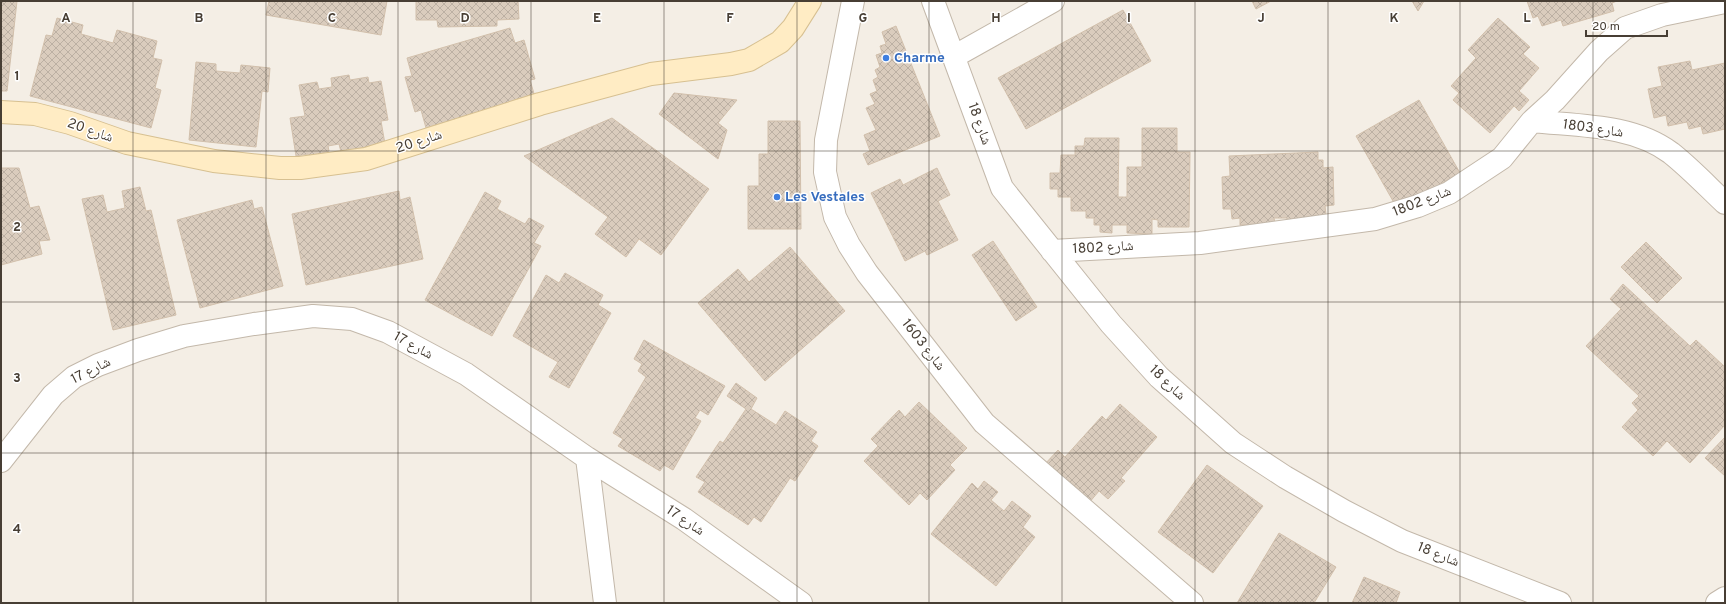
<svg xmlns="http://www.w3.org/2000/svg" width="1726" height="604" viewBox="0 0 1726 604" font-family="Overpass,'Noto Naskh Arabic',sans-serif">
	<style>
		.building { fill: url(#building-cross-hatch); stroke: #d2c0ac }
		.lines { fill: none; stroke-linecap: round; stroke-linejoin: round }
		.street-casing { stroke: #c3b8aa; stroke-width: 24 }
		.secondary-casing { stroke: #d7c091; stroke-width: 24 }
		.street { stroke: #fff; stroke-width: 22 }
		.secondary { stroke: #ffecc4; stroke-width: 22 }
		.grid { fill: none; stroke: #473e34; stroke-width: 1; stroke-opacity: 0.55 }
		.shop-dot { fill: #3f7fe0; stroke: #fff; stroke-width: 1.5 }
		.labels { text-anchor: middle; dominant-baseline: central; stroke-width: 3; stroke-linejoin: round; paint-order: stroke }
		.shop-label { font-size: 14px; font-weight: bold; fill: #366cbe; stroke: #fff; text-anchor: start }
		.street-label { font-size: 14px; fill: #473e34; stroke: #fff }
		.grid-label { font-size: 13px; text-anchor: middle; font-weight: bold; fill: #473e34; stroke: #fff; stroke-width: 3; stroke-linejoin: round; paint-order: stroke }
	</style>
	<defs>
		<pattern id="building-cross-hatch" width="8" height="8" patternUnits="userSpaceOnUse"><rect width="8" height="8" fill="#daccbd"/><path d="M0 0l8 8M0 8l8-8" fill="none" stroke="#bcb0a3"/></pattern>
	</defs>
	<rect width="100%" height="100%" fill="#f4eee5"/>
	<!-- building -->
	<path class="building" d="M 1,1 L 17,1 L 7,91 L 1,91 Z
		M 269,1 L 387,1 L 381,35 L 266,15 Z
		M 416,1 L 518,1 L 519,19 L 497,20 L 497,26 L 438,27 L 437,20 L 416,20 Z
		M 1252,1 L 1271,1 L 1256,9 Z
		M 1412,1 L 1424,1 L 1418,11 Z
		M 1527,1 L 1617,1 L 1612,3 L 1614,11 L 1563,26 L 1561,20 L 1542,26 L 1538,16 L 1533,18 Z
		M 1123,10 L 1151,61 L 1026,129 L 998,78 Z
		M 57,18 L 83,25 L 81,34 L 113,43 L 117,30 L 157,41 L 153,58 L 162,60 L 155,88 L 161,90 L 151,128 L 30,96 L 46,35 L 52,36 Z
		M 1498,18 L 1530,47 L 1523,54 L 1539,68 L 1519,91 L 1529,100 L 1519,111 L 1514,106 L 1490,133 L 1453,100 L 1459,93 L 1451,86 L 1476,58 L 1468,50 Z
		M 896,26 L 940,136 L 868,165 L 863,154 L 870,151 L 864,135 L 876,130 L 866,108 L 875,104 L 870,94 L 877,91 L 873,80 L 878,77 L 875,70 L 880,67 L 876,55 L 882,53 L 880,46 L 886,44 L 882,32 Z
		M 510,28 L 515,43 L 524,40 L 535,79 L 530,80 L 535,97 L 426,128 L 421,110 L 415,112 L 405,77 L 412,76 L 407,58 Z
		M 1690,61 L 1692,70 L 1725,63 L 1725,129 L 1703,134 L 1701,126 L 1689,129 L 1687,122 L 1668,126 L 1666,115 L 1654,118 L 1648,89 L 1662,86 L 1658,67 Z
		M 196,62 L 216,64 L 216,71 L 240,73 L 241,65 L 270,68 L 268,92 L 262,91 L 256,147 L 189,140 Z
		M 349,75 L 350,80 L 368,77 L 369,83 L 381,81 L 388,120 L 381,121 L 385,144 L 341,152 L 339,144 L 328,146 L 329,151 L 322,153 L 323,158 L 309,160 L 308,154 L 296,156 L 290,118 L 305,116 L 299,85 L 317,82 L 319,89 L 332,87 L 331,78 Z
		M 674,93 L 737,100 L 718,123 L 727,130 L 718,159 L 659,114 Z
		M 1419,100 L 1460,173 L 1397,208 L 1356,136 Z
		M 612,118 L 709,189 L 661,255 L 639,239 L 626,257 L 595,234 L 608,217 L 524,156 Z
		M 768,121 L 800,121 L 801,229 L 748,229 L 748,186 L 759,186 L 759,154 L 768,154 Z
		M 1142,128 L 1177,128 L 1177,152 L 1190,152 L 1189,227 L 1158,227 L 1158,220 L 1152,219 L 1152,234 L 1127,233 L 1127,225 L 1112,225 L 1112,233 L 1100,232 L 1100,225 L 1094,225 L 1094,218 L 1086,218 L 1086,211 L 1071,211 L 1071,197 L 1058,197 L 1058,189 L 1050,189 L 1050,173 L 1060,173 L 1061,155 L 1075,155 L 1075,146 L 1084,146 L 1085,138 L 1119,138 L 1118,197 L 1127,197 L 1127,167 L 1142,167 Z
		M 1318,152 L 1318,160 L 1323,160 L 1323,168 L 1333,167 L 1334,205 L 1325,206 L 1326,215 L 1287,222 L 1287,218 L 1274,218 L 1275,223 L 1240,225 L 1240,218 L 1232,219 L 1231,209 L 1223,209 L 1222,177 L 1230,176 L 1229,156 Z
		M 1,168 L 19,168 L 30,208 L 39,206 L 50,240 L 39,241 L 42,254 L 1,265 Z
		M 937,168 L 950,195 L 938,201 L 958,240 L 927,255 L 925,251 L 905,261 L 871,193 L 900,179 L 903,185 Z
		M 140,187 L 146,211 L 151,210 L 176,315 L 113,330 L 82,199 L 103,195 L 107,212 L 125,208 L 122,191 Z
		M 399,191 L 400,200 L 410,197 L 423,259 L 306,285 L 292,214 Z
		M 485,192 L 501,201 L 497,209 L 525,224 L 529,218 L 544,226 L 534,243 L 541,246 L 492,336 L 425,300 Z
		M 252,200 L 254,209 L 262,207 L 283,286 L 200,308 L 177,220 Z
		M 993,241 L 1037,307 L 1016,321 L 972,255 Z
		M 1646,242 L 1682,278 L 1657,303 L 1621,267 Z
		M 790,247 L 845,311 L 765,381 L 698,303 L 738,269 L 749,282 Z
		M 565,273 L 603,295 L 598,305 L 611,313 L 569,388 L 549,377 L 558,362 L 513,336 L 546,275 L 559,283 Z
		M 1623,284 L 1690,346 L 1696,340 L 1725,367 L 1725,425 L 1690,463 L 1667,441 L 1653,456 L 1622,427 L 1638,410 L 1632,403 L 1639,396 L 1586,346 L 1621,309 L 1610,299 Z
		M 644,340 L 725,386 L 708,415 L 700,410 L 695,418 L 701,421 L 673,470 L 664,465 L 660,471 L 618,446 L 623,439 L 613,433 L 646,377 L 638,371 L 642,364 L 634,359 Z
		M 736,383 L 757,398 L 751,409 L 776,425 L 785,411 L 817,432 L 811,441 L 818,446 L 795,481 L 790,478 L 761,522 L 754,517 L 748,525 L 698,492 L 705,482 L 696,477 L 720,441 L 723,443 L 746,409 L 727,396 Z
		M 919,402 L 967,448 L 950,465 L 955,470 L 927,500 L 920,493 L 909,505 L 864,461 L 878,446 L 871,439 L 899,410 L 905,417 Z
		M 1120,404 L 1157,437 L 1121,478 L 1125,481 L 1108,499 L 1099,491 L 1088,504 L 1044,465 L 1058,450 L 1065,457 L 1102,416 L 1106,420 Z
		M 1725,437 L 1725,476 L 1705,458 Z
		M 1207,465 L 1263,506 L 1213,573 L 1158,532 Z
		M 984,481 L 998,492 L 991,500 L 1004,511 L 1012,501 L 1031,516 L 1023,527 L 1035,537 L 996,586 L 931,534 L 972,483 L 978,489 Z
		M 1279,533 L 1336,567 L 1314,603 L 1237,603 Z
		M 1364,577 L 1400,592 L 1396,603 L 1352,603 Z"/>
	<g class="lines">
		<defs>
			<path id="street" d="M 853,1 L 826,140 L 825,172 L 835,217 L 849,245 L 867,273 L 984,423 L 1192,603
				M 933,1 L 1002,188 L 1111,324 L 1159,377 L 1233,443 L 1285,477 L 1344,511 L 1402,541 L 1560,603
				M 955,56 L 1053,1
				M 1532,121 C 1578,126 1632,124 1671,153 C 1690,168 1708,187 1725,203
				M 1052,251 L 1200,243 L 1375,219 L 1418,206 L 1449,193 L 1502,158 L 1532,121 L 1555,100 L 1599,51 L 1625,28 L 1662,15 L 1725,2
				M 587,458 L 605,603
				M 1,461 L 53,395 L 74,377 L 98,365 L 138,350 L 184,336 L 254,324 L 313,316 L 352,319 L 388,332 L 466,374 L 587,458 L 684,519 L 801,603
				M 1717,603 L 1725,598"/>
			<path id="secondary" d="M 1,112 L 35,114 L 70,123 L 127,143 L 214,161 L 280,168 L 300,168 L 366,159 L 540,104 L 651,74 L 731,64 L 749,60 L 780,42 L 793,28 L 810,1"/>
		</defs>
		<!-- street casing -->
		<use href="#street" class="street-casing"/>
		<!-- secondary casing -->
		<use href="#secondary" class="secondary-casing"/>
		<!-- street -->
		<use href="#street" class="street"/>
		<!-- secondary -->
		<use href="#secondary" class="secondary"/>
	</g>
	<!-- grid -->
	<path class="grid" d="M 133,1 L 133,603M 266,1 L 266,603M 398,1 L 398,603M 531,1 L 531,603M 664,1 L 664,603M 797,1 L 797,603M 929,1 L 929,603M 1062,1 L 1062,603M 1195,1 L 1195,603M 1328,1 L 1328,603M 1460,1 L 1460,603M 1593,1 L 1593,603M 1,151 L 1725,151M 1,302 L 1725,302M 1,453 L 1725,453"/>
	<!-- markers -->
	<g class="shop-dot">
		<circle cx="886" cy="58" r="4"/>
		<circle cx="777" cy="197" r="4"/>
	</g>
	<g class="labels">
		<!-- shop labels -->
		<g class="shop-label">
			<text x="894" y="58">Charme</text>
			<text x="785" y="197">Les Vestales</text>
		</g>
		<!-- street labels -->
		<g class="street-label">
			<text transform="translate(979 124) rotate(70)">شارع 18</text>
			<text transform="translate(1593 129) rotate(8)">شارع 1803</text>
			<text transform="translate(90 131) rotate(19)">شارع 20</text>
			<text transform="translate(419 142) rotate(-18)">شارع 20</text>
			<text transform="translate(1422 202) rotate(-21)">شارع 1802</text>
			<text transform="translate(1103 248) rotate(-3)">شارع 1802</text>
			<text transform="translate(923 345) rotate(52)">شارع 1603</text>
			<text transform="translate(413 346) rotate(29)">شارع 17</text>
			<text transform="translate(91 371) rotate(-27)">شارع 17</text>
			<text transform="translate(1167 383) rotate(44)">شارع 18</text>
			<text transform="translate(685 521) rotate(34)">شارع 17</text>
			<text transform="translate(1438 555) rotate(22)">شارع 18</text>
		</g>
	</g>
	<g class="grid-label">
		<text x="66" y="22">A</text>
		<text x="199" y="22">B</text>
		<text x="332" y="22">C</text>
		<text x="465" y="22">D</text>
		<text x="597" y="22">E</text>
		<text x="730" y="22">F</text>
		<text x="863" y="22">G</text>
		<text x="996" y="22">H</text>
		<text x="1129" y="22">I</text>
		<text x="1261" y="22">J</text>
		<text x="1394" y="22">K</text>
		<text x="1527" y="22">L</text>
		<text x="17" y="80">1</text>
		<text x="17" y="231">2</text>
		<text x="17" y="382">3</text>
		<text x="17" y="533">4</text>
	</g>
	<!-- border -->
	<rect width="1726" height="604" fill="none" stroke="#473e34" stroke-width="4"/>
	<!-- scale -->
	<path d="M1586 30v6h81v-6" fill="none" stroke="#473e34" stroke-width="2"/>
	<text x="1592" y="30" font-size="12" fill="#473e34" stroke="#ffffff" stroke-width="3" paint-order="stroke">20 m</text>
</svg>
